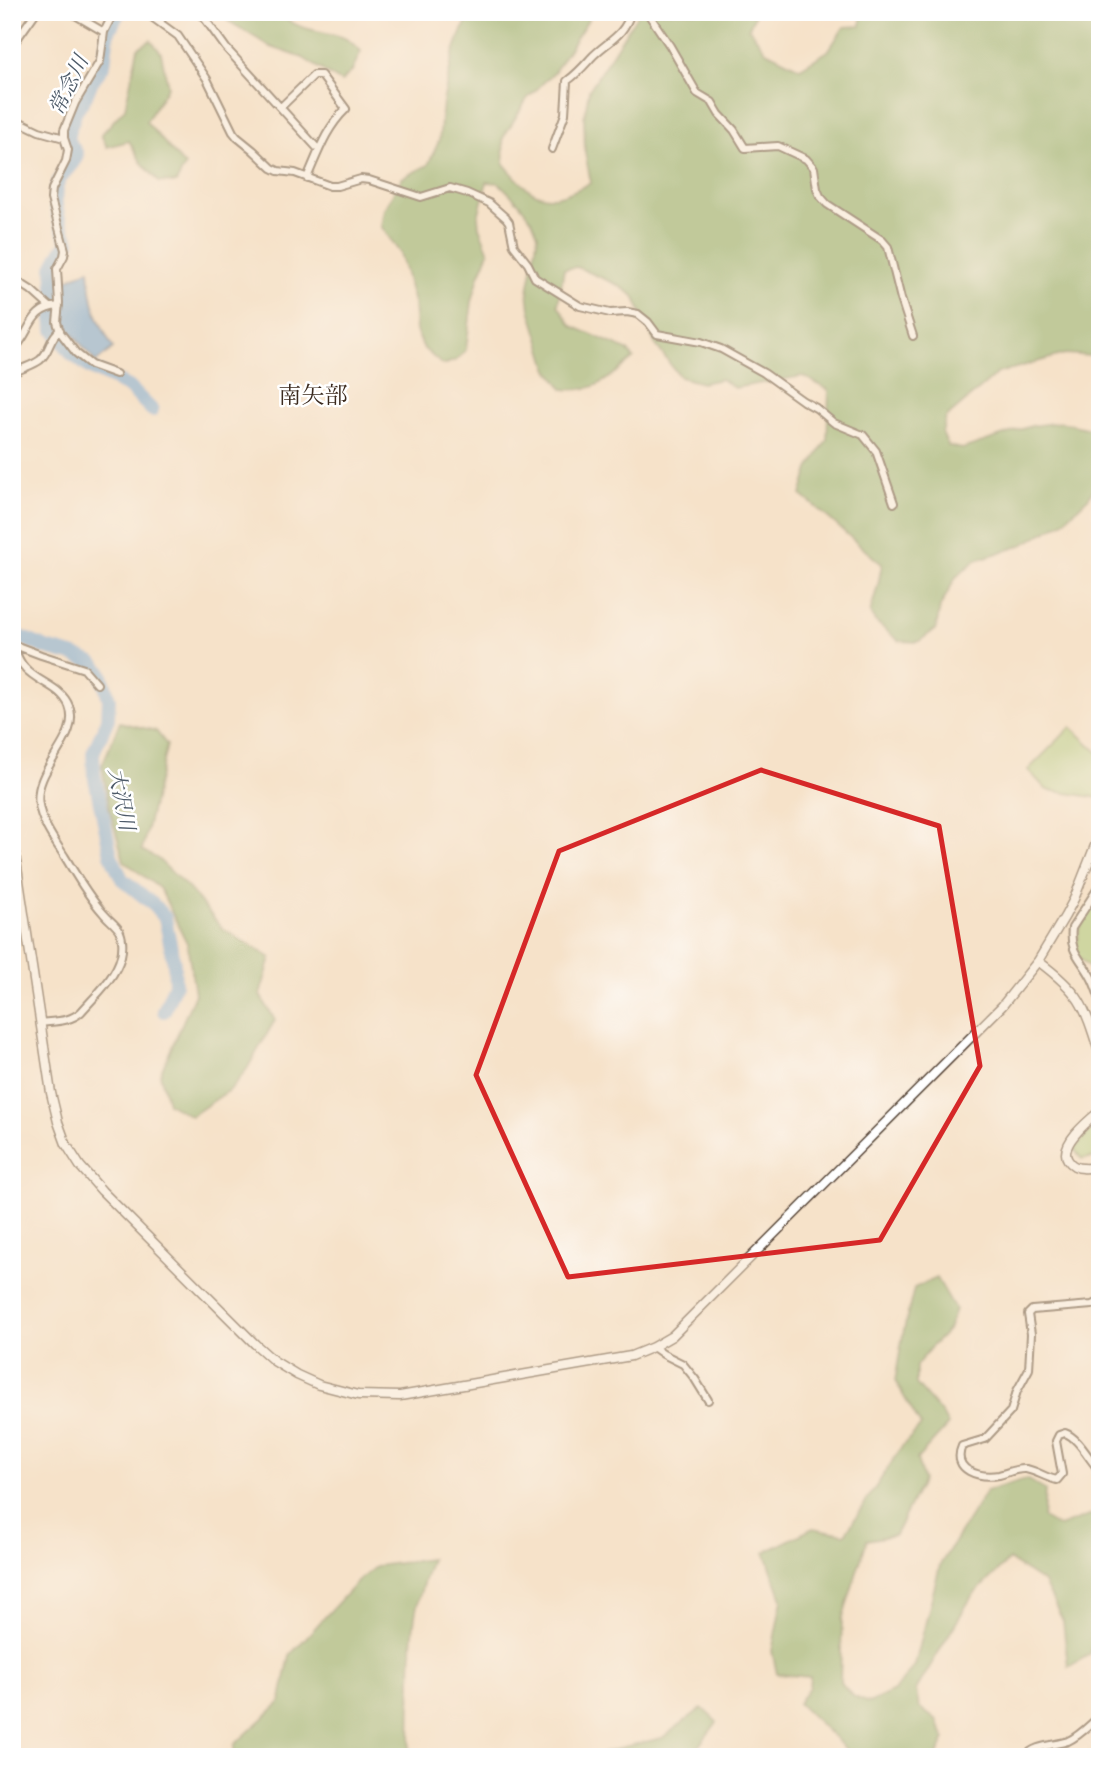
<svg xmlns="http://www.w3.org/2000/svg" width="1112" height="1769" viewBox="0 0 1112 1769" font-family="'Libre Caslon Text','Noto Serif JP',serif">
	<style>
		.green { fill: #a0c772; stroke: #6e7848; stroke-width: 2 }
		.forest { fill: #80ac64; stroke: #5e6b41; stroke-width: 2 }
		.water { fill: #6aa5da; stroke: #52687c; stroke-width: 2 }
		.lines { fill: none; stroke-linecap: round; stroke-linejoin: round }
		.river { stroke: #6aa5da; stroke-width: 14 }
		.minor-casing { stroke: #574638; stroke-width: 10 }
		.tertiary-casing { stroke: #574638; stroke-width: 11 }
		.minor { stroke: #fff; stroke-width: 6 }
		.tertiary { stroke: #fff; stroke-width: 8 }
		.marked { fill: none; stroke: #d62828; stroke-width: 5; stroke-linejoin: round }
		.labels { text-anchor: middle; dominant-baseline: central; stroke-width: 5; stroke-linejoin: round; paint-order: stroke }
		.water-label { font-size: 21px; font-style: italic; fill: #4e5b69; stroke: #fff }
		.quarter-label { font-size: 23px; fill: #3b2a1e; stroke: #fff }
	</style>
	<rect width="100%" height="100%" fill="#fff"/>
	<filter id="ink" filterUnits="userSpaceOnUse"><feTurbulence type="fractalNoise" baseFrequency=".0143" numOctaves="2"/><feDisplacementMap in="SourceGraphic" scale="14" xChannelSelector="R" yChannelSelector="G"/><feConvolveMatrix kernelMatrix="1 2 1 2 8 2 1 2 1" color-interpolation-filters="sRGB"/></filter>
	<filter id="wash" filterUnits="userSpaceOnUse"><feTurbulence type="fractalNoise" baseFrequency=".00686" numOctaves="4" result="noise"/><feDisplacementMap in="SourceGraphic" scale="28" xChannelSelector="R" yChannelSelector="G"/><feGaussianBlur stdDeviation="1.57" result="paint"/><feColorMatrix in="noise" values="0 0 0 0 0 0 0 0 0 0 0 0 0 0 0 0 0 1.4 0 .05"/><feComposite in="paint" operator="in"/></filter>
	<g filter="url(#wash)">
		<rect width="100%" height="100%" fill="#f6e2c9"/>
		<!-- green -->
		<path class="green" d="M 1071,727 L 1100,754 L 1100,798 L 1047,790 L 1028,770 Z
			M 1100,895 L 1100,979 L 1075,954 L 1079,929 Z
			M 1100,1120 L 1100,1157 L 1082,1159 L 1074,1149 Z"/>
		<!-- forest -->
		<path class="forest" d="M 225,12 L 278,12 C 298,32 319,29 342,37 C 349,39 355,46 361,51 L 352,71 L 341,82 L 303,58 L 271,47 L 238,27 L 227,20 Z
			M 474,12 L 593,12 L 554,72 L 527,99 L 503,138 L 504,164 C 519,181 534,202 559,196 C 570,194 581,187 591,183 L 585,153 L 584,118 L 589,90 L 639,12 L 756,12 L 749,28 L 766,51 L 800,68 L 828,51 L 844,27 L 861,26 L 861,12 L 1100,12 L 1100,346 L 1090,356 L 1065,354 L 998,373 L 946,418 L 942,433 L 948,446 L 962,449 L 1031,426 L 1061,422 L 1090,429 L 1100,445 L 1100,477 L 1089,497 L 1063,522 L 1020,546 L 976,560 L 956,577 L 940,607 L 936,629 L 918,642 L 899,641 L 875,621 L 870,613 L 878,585 L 882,564 C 854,542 829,517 801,495 L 809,469 L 827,440 L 829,390 L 803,376 L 734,388 L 721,379 L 702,383 L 680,377 L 655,344 L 634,296 L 616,284 L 577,267 L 564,269 L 558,305 L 572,326 L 627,350 L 634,358 C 609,378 597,393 563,389 L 548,368 L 530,309 L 528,291 L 538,235 L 532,220 L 519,203 L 499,183 L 487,182 L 478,217 L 479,227 L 489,252 L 479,276 L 472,302 L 466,350 L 457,360 L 443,365 L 424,349 L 416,331 L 414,303 L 400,253 L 381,226 L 384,209 L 402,178 L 428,165 L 439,141 L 443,102 L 453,54 L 462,30 Z
			M 151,40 L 161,53 L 168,86 L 146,122 L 185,166 L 176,183 L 159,182 L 141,162 L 129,141 L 107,147 L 101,135 L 125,108 L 138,48 Z
			M 120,722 L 156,731 L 167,745 L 142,850 L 158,859 L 189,889 L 222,928 L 271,958 L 260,995 L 275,1020 L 247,1069 L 231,1089 L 191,1116 L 168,1103 L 160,1074 L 195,994 L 187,943 L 160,889 L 124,861 L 109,808 L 102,765 Z
			M 937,1278 L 955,1309 L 948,1330 L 931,1347 L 916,1366 L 916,1384 L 942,1414 L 948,1425 L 917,1459 L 923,1480 L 895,1535 L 867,1540 L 842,1620 L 840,1682 L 853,1696 L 869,1703 L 894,1691 L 915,1665 L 940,1565 L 986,1491 L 1026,1479 L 1045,1490 L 1043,1518 L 1059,1527 L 1100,1512 L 1100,1627 L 1090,1654 L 1068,1667 L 1063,1621 L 1044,1583 L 1009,1560 L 972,1596 L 916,1690 L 919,1707 L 937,1721 L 945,1739 L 936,1757 L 854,1757 L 798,1703 L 809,1687 L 810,1677 L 777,1674 L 772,1651 L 782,1599 L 765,1552 L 813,1528 L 845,1534 L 903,1445 L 921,1426 L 895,1381 L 903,1334 L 914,1288 Z
			M 431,1559 C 425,1577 418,1597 415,1616 C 408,1663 413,1710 409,1757 L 234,1757 L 234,1745 L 280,1703 L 290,1655 L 357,1582 L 376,1566 Z
			M 702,1708 L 717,1722 L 694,1752 L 677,1757 L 593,1757 L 623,1747 L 662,1738 Z"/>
		<!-- water -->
		<path class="water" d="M 89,269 C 91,304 96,317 113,348 L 96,362 L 64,324 L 65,281 Z"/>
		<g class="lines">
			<!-- river -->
			<path class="river" d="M 119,12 L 108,33 L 104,65 L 92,81 L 86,96 L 76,111 L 68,134 L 68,140 L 77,154 C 74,168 67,167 61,177 C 49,195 59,224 69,242 L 62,250 L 53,267 L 55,304 L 53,320 L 54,330 L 72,354 L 90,368 L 129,387 L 152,410
				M 12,633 L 46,648 L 73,655 L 91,662 L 101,672 L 109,699 L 108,719 L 93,753 L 94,774 L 111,855 L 122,879 L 153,904 L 165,918 L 174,963 L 175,984 L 164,1011"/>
		</g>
	</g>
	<g filter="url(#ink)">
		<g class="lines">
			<defs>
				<path id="minor" d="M 70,12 L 104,32
					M 114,12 L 104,32 L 100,61 L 75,103 L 64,130 L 64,138 L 68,150 L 66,161 L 52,189 L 51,199 L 65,250 L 64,256 L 57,269 L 59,303 L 57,322 L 60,332 L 76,353 L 91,365 L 116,374
					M 145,12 L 178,36 L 207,79 L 233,132 L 237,137 L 253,150 L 272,168 L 278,171 L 295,173 L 330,186 L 337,186 L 361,179 L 369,180 L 421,197 L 450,188 L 467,193 L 489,203 L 506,218 L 509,222 L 514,246 L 528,264 L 535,278 L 580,306 L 610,313 L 627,312 L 638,314 L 648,322 L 657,334 L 701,342 L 721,349 L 764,373 L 803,401 L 816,408 L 834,423 L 863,435 L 876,451 L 894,503
					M 200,12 L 226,48 L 319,150
					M 647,12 L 670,46 L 697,93 L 712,102 L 719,114 L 734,130 L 745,148 L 778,146 L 806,159 L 814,168 L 817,189 L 820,196 L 827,204 L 882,240 L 888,247 L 901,299 L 913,336
					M 160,23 L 164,12
					M 12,46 L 36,12
					M 281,107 L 314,75 L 321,75 L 346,109 C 326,128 318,153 307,178
					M 12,118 L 39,131 L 64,138
					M 552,149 L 565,114 L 567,81 C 577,74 583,67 591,58 C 607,41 624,37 631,12
					M 12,278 L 31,290 L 50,307
					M 13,350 C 32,333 28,308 59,306
					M 12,374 C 21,368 32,366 40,360 C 50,352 49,338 60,330
					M 12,644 L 41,655 L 84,669 L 97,684
					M 13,645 C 16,653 19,662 25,668 C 38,683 61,686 69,706 C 82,739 32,768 39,805 C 42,824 55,841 65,857 C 77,877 89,897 104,914 C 109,920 115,924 119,930 C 123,937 123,948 121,956 C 116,977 95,996 81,1012 C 70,1022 55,1021 40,1023
					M 1100,885 L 1072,928 C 1069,952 1081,958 1091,977 C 1095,984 1097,992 1100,999
					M 1100,1301 L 1092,1305 L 1032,1310 L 1028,1314 L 1031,1334 L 1029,1369 L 1017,1391 L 1011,1411 L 985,1439 L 962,1446 C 951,1471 980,1478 999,1475 C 1008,1473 1016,1468 1026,1469 C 1037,1471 1046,1478 1057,1480 L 1062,1474 L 1056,1441 L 1059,1435 L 1065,1433 C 1079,1438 1089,1460 1100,1471
					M 653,1347 L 663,1354 L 683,1364 L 695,1379 L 708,1400
					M 1025,1757 C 1035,1744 1054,1746 1068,1741 C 1081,1735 1089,1725 1100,1716"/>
				<path id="tertiary" d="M 1100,833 L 1074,899 L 1065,916 L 1038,961 C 1081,993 1084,1004 1100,1055
					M 12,834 L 51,1093 L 58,1122 L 66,1144 L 80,1166 L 102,1191 L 255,1344 L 274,1361 L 297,1375 L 319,1385 L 358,1395 L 400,1396 L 631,1356 L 653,1347 L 672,1336 L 1002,1006 L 1038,961
					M 1100,1111 C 1089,1120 1058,1145 1068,1160 C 1071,1165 1077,1168 1083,1168 C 1088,1169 1094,1167 1100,1166"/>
			</defs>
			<!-- minor casing -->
			<use href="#minor" class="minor-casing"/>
			<!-- tertiary casing -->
			<use href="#tertiary" class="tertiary-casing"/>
			<!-- minor -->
			<use href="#minor" class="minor"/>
			<!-- tertiary -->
			<use href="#tertiary" class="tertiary"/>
		</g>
	</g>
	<!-- marked area -->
	<path d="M0 0H1112V1769H0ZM 761,770 L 939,826 L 980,1066 L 880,1240 L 568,1277 L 476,1075 L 559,851 Z" fill="#f6e2c9" fill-opacity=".55" fill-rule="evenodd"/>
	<path class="marked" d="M 761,770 L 939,826 L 980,1066 L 880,1240 L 568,1277 L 476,1075 L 559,851 Z"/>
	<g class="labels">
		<!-- water labels -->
		<g class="water-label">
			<text transform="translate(68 85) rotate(-64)">常念川</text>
			<text transform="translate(122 799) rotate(79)">大沢川</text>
		</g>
		<!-- quarter labels -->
		<g class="quarter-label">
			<text x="313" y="395">南矢部</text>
		</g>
	</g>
	<!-- margin -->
	<rect width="1112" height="1769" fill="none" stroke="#fff" stroke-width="42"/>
</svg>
